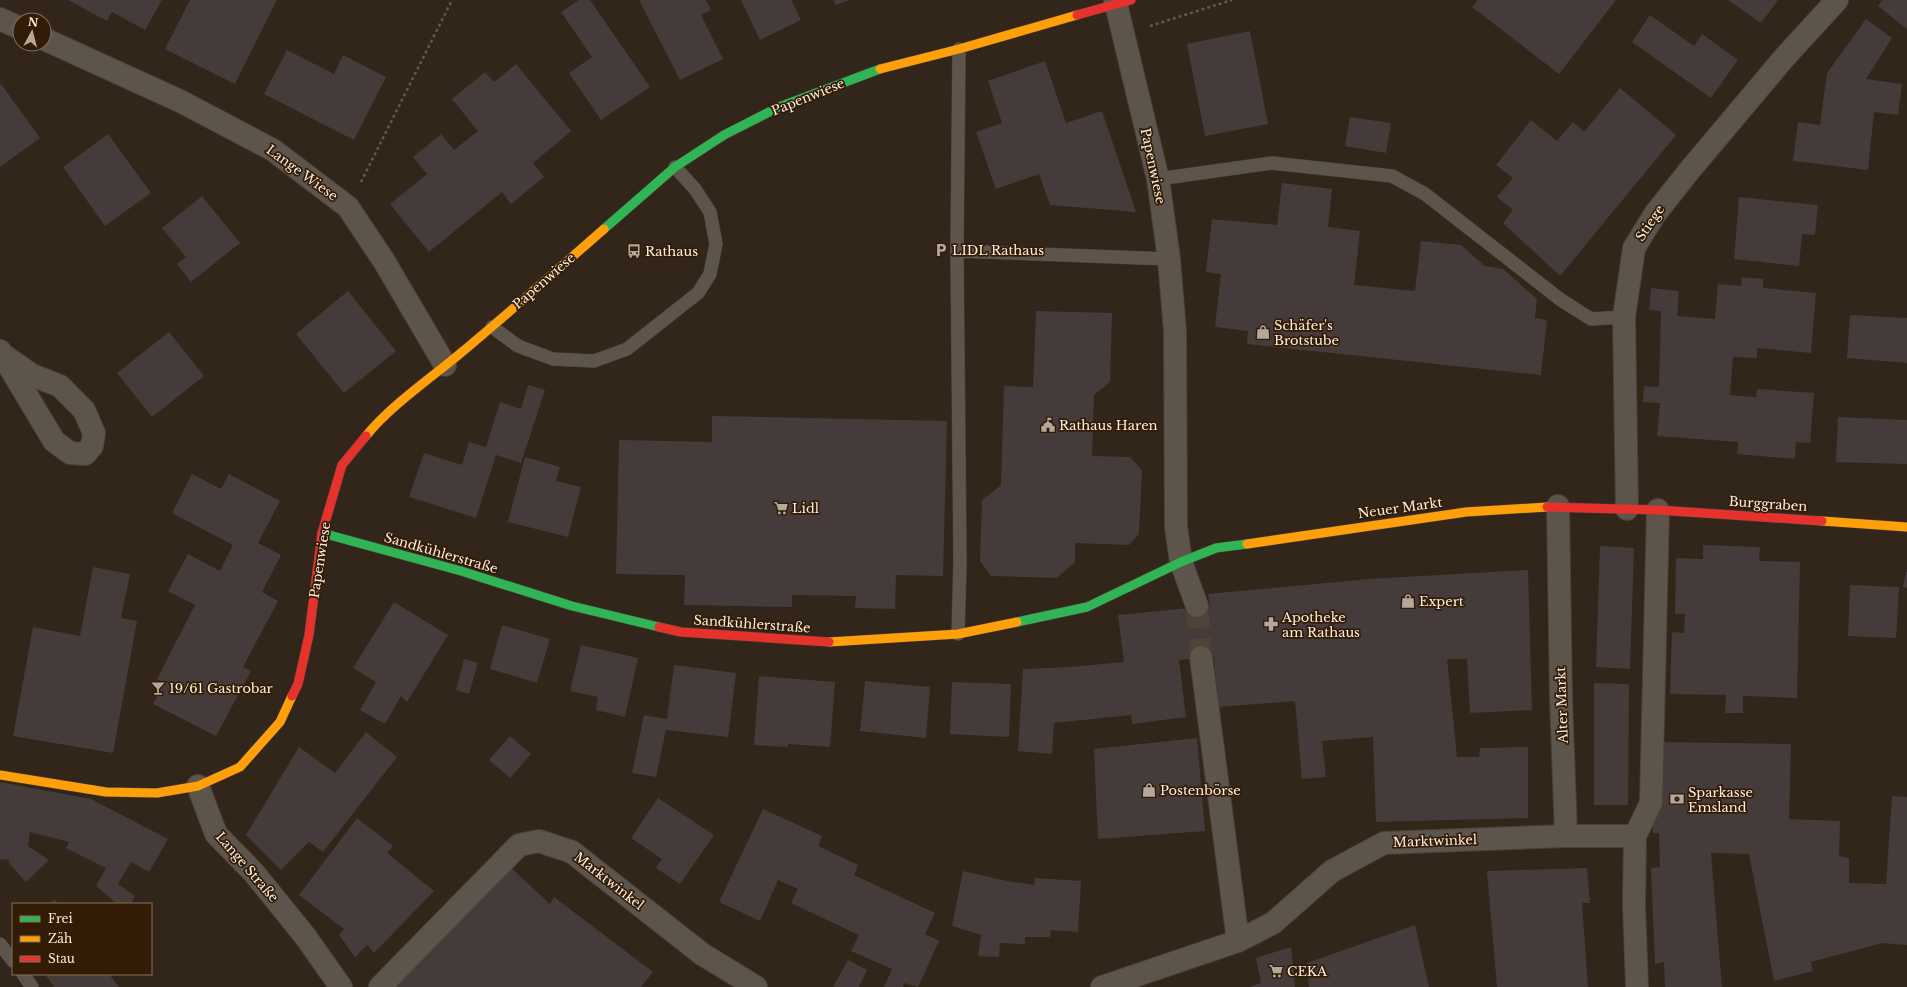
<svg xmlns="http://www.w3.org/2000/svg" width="1907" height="987" viewBox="0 0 1907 987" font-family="'Libre Baskerville',serif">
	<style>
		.building { fill: #453b3a }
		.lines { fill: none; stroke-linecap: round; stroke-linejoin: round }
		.street-tunnel { stroke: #504438; stroke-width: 22; stroke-dasharray: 22 11; stroke-linecap: butt }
		.lane-casing { stroke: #4b4037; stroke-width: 14 }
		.street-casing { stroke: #4b4037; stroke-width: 24 }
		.fast-casing { stroke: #4b4037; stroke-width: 10 }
		.slow-casing { stroke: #4b4037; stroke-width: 10 }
		.jam-casing { stroke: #4b4037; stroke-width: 10 }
		.path { stroke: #615850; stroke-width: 2.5; stroke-dasharray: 3 3; stroke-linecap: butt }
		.lane { stroke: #5d554c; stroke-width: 13 }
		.street { stroke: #5d554c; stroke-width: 22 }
		.fast { stroke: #30b455; stroke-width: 9 }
		.slow { stroke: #ff9f0a; stroke-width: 9 }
		.jam { stroke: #e5322d; stroke-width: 9 }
		.labels { text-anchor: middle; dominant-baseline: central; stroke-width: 3.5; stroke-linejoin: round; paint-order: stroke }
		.street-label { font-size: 13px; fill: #fcede0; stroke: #321c06 }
		.poi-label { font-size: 13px; fill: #fcede0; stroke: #321c06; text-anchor: start }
	</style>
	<rect width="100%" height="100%" fill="#32261a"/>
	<!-- building -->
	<path class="building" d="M 68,0 L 162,0 L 145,30 L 112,12 L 107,21 Z
		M 190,0 L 277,0 L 235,84 L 165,49 Z
		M 579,0 L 590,0 L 650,87 L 601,120 L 569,73 L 592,57 L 561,12 Z
		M 639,0 L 706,0 L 711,10 L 701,15 L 723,59 L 680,80 Z
		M 741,0 L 791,0 L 801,20 L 760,40 Z
		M 834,0 L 850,0 L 835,5 Z
		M 1478,0 L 1616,0 L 1559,74 L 1472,7 Z
		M 1728,0 L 1778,0 L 1761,23 Z
		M 1882,0 L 1907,0 L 1907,29 L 1878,6 Z
		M 1650,15 L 1694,46 L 1702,34 L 1738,60 L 1711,98 L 1632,42 Z
		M 1866,19 L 1892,38 L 1866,79 L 1902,84 L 1898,115 L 1874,112 L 1868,170 L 1793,161 L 1798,122 L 1820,125 L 1827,73 Z
		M 1250,31 L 1268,124 L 1205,136 L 1187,44 Z
		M 287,50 L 334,74 L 343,55 L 386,77 L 354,140 L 264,94 Z
		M 1045,61 L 1066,123 L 1102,111 L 1136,212 L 1050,205 L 1039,174 L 996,189 L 976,132 L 1002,123 L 988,81 Z
		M 516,64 L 571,131 L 533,163 L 544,177 L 511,204 L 502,192 L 429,252 L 390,204 L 427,174 L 413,157 L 441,134 L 454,150 L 478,131 L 452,99 L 485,72 L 494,82 Z
		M 1,84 L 40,138 L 0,167 L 0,85 Z
		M 1620,88 L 1676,135 L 1560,276 L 1503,223 L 1513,210 L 1497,197 L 1513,178 L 1496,165 L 1531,120 L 1557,141 L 1573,122 L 1584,132 Z
		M 1350,117 L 1391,123 L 1386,153 L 1345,146 Z
		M 108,134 L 151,193 L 105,226 L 63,167 Z
		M 1282,183 L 1332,189 L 1328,227 L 1360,231 L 1354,285 L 1415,291 L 1421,241 L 1461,245 L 1485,266 L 1503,269 L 1537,299 L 1535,318 L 1547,320 L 1541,375 L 1247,344 L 1248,331 L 1215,327 L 1221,274 L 1206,272 L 1212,219 L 1277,225 Z
		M 202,196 L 240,243 L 191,282 L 177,264 L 186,257 L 162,228 Z
		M 1739,197 L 1818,205 L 1815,235 L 1802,234 L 1799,266 L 1734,259 Z
		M 1742,277 L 1763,279 L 1763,288 L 1816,293 L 1811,353 L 1757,348 L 1757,358 L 1733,357 L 1730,395 L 1756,397 L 1757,389 L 1814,393 L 1810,443 L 1796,442 L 1795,459 L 1737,454 L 1738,442 L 1657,436 L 1660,403 L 1643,402 L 1644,386 L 1659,387 L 1661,311 L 1649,310 L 1651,288 L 1679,291 L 1677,316 L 1715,319 L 1718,284 L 1741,286 Z
		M 348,291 L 396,351 L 344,393 L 296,334 Z
		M 1036,311 L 1112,313 L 1110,382 L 1094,395 L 1092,456 L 1130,457 L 1142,470 L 1139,534 L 1129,545 L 1075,543 L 1075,562 L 1057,578 L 991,576 L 980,561 L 982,500 L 1001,485 L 1004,386 L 1033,387 Z
		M 1850,315 L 1907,318 L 1907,363 L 1847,358 Z
		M 169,332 L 204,376 L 152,417 L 117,373 Z
		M 528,385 L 545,390 L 521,463 L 496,455 L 476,518 L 409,497 L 424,453 L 462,465 L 469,442 L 486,447 L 500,402 L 521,409 Z
		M 712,416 L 947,421 L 943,576 L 896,575 L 895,609 L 855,608 L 856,596 L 792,595 L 792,607 L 684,605 L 685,575 L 616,574 L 619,440 L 712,442 Z
		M 1838,417 L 1907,420 L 1907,464 L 1836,462 Z
		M 525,457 L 560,467 L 556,481 L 581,487 L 568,537 L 508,522 Z
		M 192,474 L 221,489 L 229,474 L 280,501 L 258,543 L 281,555 L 262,592 L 278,601 L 243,667 L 251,671 L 216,736 L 153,704 L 164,683 L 157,679 L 195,605 L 168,591 L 188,554 L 220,571 L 233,545 L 172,513 Z
		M 1703,545 L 1760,547 L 1759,561 L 1800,562 L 1797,698 L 1743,696 L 1743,713 L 1725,713 L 1726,695 L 1670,694 L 1672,632 L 1684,633 L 1685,614 L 1675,614 L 1676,558 L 1703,559 Z
		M 1600,546 L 1634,548 L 1630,669 L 1596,667 Z
		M 93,567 L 130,574 L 121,618 L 137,621 L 113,753 L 13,736 L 33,627 L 80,636 Z
		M 1528,570 L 1532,710 L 1470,713 L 1467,659 L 1447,659 L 1457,757 L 1479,757 L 1480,748 L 1528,747 L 1528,818 L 1376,822 L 1373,737 L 1322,741 L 1326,777 L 1302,779 L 1295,701 L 1218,707 L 1214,657 L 1179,660 L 1186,717 L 1132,724 L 1131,715 L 1054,723 L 1052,754 L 1018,751 L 1023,669 L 1070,667 L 1124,662 L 1118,615 L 1210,606 L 1208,594 L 1369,579 Z
		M 1906,572 L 1907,572 L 1907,588 L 1903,587 Z
		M 1850,585 L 1899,587 L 1896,638 L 1848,636 Z
		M 394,602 L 448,635 L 407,702 L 401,696 L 385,724 L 360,710 L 376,682 L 353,668 Z
		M 502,625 L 550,639 L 537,683 L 490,669 Z
		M 581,645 L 638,658 L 625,717 L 596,710 L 598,697 L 570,691 Z
		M 464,659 L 478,663 L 469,694 L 456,690 Z
		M 674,665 L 736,673 L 728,737 L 666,730 L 656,777 L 632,773 L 644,715 L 667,719 Z
		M 759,676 L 835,682 L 830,747 L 788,744 L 788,747 L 754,745 Z
		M 865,681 L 930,687 L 926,738 L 860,731 Z
		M 952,682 L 1011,684 L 1009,737 L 950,734 Z
		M 1594,683 L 1629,684 L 1628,805 L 1594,805 Z
		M 366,732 L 397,757 L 323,852 L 309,842 L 281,870 L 246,835 L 299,747 L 335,773 Z
		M 510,736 L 531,754 L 510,778 L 489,760 Z
		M 1197,738 L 1205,831 L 1098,839 L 1094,749 Z
		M 1661,742 L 1791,744 L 1789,819 L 1840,821 L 1839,856 L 1849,858 L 1849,883 L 1886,884 L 1892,796 L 1907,797 L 1907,945 L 1882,943 L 1811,962 L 1813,971 L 1774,981 L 1749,854 L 1711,853 L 1722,987 L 1665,987 L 1664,962 L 1655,964 L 1651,868 L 1660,867 L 1659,833 L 1653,833 L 1653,806 Z
		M 0,782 L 91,799 L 168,839 L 149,872 L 131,862 L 118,884 L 135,896 L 131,904 L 117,904 L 96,886 L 106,868 L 66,848 L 69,842 L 30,832 L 28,846 L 49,860 L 26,882 L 8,862 L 11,860 L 0,859 Z
		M 658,798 L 714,835 L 680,884 L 656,868 L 662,859 L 631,838 Z
		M 763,809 L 822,836 L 818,846 L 858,865 L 854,875 L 935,913 L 925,934 L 939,941 L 918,987 L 905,983 L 903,987 L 884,987 L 892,969 L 851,951 L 859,935 L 791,903 L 798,889 L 778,880 L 760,921 L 719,902 Z
		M 357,818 L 393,846 L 387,853 L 434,891 L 374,953 L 367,945 L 355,957 L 339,935 L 344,929 L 299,895 Z
		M 508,865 L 550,904 L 554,897 L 653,972 L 641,987 L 391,987 Z
		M 1587,868 L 1590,903 L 1582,903 L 1588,987 L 1497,987 L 1487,871 Z
		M 963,871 L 1007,881 L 1034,885 L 1035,878 L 1081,881 L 1078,932 L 1051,930 L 1050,937 L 1025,937 L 1025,944 L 1000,943 L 999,957 L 978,956 L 981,935 L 952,926 Z
		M 55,900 L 58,904 L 49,904 Z
		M 1415,925 L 1429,987 L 1309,987 L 1307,963 Z
		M 1291,947 L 1295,987 L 1250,987 L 1261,983 L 1256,958 Z
		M 848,960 L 867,970 L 859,987 L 833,987 Z
		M 45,974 L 109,974 L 119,987 L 54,987 Z"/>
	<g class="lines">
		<!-- street-tunnel -->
		<path class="street-tunnel" d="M 1197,606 L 1201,657"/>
		<defs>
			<path id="lane" d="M 1158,179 L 1272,163 L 1392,176 L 1425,194 L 1561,300 L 1591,319 L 1624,317
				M 957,251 L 1169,259
				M 492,327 L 518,346 L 553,359 L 594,361 L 627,349 L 698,293 L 710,274 L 716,244 L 710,212 L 695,189 L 675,167
				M 958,634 L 960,562 L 957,251 L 959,49
				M 0,944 L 13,961
				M 23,974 L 32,987"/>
			<path id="street" d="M 1115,0 L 1158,179 L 1169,259 L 1175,331 L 1176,527 L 1181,562 L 1197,606
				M 0,19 L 20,28
				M 44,39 L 180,101 L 273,150 L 348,207 L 384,261 L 445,365
				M 0,351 L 54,441 L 70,453 L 85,454 L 92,446 L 94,433 L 84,410 L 60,386 L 32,375 L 3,355
				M 1558,506 L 1561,697 L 1566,836 L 1635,836
				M 1627,509 L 1624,317 L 1634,248 L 1655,214 L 1689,171 L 1784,58 L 1837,0
				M 198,786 L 216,834 L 254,873 L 305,936 L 341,987
				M 1238,941 L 1273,923 L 1332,871 L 1384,843 L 1566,836
				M 380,987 L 519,845 L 539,841 L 572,852 L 702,954 L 756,987
				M 1102,987 L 1238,941 L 1201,657
				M 1637,987 L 1634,905 L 1635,836 L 1651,803 L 1658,510"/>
			<path id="fast" d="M 604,229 L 675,167 L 724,135 L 779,107 L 880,69
				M 322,533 L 461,571 L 572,606 L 659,627
				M 1017,622 L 1087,607 L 1181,562 L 1216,548 L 1247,544"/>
			<path id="slow" d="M 880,69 L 959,49 L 1077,15
				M 366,436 C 390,406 431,378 462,352 C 510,312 557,270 604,229
				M 1822,521 L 1907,527
				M 1247,544 L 1466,512 L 1547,507
				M 829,642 L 958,634 L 1017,622
				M 0,775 L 106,792 L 157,793 L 198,786 L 240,767 L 280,722 L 292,696"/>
			<path id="jam" d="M 1077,15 L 1131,0
				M 1547,507 L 1658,510 L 1822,521
				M 659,627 L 681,632 L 829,642
				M 292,696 L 298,684 L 309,635 L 322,533 L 342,465 L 366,436"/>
		</defs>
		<!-- lane casing -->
		<use href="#lane" class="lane-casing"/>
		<!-- street casing -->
		<use href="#street" class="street-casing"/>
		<!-- fast casing -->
		<use href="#fast" class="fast-casing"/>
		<!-- slow casing -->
		<use href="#slow" class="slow-casing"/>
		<!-- jam casing -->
		<use href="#jam" class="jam-casing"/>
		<!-- path -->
		<path class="path" d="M 1150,26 L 1232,0
			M 361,182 L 452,0"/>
		<!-- lane -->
		<use href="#lane" class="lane"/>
		<!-- street -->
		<use href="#street" class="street"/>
		<!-- fast -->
		<use href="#fast" class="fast"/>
		<!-- slow -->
		<use href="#slow" class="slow"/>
		<!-- jam -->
		<use href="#jam" class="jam"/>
	</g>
	<!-- icons -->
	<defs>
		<symbol id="parking-bare" viewBox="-9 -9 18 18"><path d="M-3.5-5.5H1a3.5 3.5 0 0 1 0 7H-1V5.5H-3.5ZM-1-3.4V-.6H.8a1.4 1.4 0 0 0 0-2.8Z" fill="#b5a79b" stroke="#321c06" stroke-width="2.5" paint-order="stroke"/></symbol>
		<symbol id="bus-bare" viewBox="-9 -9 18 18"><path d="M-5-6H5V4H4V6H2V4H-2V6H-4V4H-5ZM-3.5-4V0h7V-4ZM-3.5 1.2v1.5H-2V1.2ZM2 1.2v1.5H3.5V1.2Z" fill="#b5a79b" stroke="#321c06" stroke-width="2.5" paint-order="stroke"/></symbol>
		<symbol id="shop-bare" viewBox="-9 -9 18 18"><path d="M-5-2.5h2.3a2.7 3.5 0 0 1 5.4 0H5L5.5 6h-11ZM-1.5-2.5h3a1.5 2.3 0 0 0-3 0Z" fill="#b5a79b" stroke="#321c06" stroke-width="2.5" paint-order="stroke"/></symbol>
		<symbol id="civic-bare" viewBox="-9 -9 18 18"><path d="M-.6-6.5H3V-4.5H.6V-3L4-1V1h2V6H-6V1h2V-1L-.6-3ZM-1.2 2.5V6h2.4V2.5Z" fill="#b5a79b" stroke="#321c06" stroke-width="2.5" paint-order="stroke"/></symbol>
		<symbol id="supermarket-bare" viewBox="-9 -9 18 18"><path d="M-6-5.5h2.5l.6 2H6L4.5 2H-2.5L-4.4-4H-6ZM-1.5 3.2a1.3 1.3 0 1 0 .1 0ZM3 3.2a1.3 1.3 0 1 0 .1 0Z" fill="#b5a79b" stroke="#321c06" stroke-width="2.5" paint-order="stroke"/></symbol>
		<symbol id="pharmacy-bare" viewBox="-9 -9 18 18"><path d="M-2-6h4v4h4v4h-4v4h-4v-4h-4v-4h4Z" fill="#b5a79b" stroke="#321c06" stroke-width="2.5" paint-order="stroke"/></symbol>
		<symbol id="bar-bare" viewBox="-9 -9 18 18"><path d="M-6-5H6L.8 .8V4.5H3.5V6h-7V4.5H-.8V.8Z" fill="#b5a79b" stroke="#321c06" stroke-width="2.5" paint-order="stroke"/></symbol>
		<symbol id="bank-bare" viewBox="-9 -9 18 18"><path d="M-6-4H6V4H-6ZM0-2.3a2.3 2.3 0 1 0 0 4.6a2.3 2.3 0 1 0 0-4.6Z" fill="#b5a79b" stroke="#321c06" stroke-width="2.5" paint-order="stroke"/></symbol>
	</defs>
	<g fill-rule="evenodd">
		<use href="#parking-bare" x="931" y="240" width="20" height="20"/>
		<use href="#bus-bare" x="624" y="241" width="20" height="20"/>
		<use href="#shop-bare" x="1253" y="322" width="20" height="20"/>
		<use href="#civic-bare" x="1038" y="415" width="20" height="20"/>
		<use href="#supermarket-bare" x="771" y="498" width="20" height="20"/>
		<use href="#shop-bare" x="1398" y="591" width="20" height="20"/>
		<use href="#pharmacy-bare" x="1261" y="614" width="20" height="20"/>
		<use href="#bar-bare" x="148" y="678" width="20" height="20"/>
		<use href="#shop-bare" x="1139" y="780" width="20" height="20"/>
		<use href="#bank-bare" x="1667" y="789" width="20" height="20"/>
		<use href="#supermarket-bare" x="1266" y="961" width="20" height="20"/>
	</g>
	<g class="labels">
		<!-- street labels -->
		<g class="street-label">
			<text transform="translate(808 97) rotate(-22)">Papenwiese</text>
			<text transform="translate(1153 166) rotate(78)">Papenwiese</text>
			<text transform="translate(302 173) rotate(36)">Lange Wiese</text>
			<text transform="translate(1650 223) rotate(-56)">Stiege</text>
			<text transform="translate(544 281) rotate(-41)">Papenwiese</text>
			<text transform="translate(1768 504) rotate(4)">Burggraben</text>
			<text transform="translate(1400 508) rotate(-8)">Neuer Markt</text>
			<text transform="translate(441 553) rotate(16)">Sandkühlerstraße</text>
			<text transform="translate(320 560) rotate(-81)">Papenwiese</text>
			<text transform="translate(752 624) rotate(4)">Sandkühlerstraße</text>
			<text transform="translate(1562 705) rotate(-92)">Alter Markt</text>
			<text transform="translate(1435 841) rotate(-2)">Marktwinkel</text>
			<text transform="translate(247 867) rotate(49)">Lange Straße</text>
			<text transform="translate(609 881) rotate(38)">Marktwinkel</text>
		</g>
		<!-- poi labels -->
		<g class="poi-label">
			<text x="952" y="250">LIDL Rathaus</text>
			<text x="645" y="251">Rathaus</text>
			<text x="1274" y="325">Schäfer's<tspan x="1274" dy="15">Brotstube</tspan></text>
			<text x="1059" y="425">Rathaus Haren</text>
			<text x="792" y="508">Lidl</text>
			<text x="1419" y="601">Expert</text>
			<text x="1282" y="617">Apotheke<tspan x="1282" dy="15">am Rathaus</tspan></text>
			<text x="169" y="688">19/61 Gastrobar</text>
			<text x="1160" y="790">Postenbörse</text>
			<text x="1688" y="792">Sparkasse<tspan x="1688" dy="15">Emsland</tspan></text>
			<text x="1287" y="971">CEKA</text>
		</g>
	</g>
	<!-- legend -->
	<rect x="12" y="903" width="140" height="72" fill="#321c06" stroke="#83705d"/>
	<rect x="20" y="916" width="20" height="6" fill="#30b455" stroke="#83705d"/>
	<text x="48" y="923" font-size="12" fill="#fcede0">Frei</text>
	<rect x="20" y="936" width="20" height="6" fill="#ff9f0a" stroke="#83705d"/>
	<text x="48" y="943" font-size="12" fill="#fcede0">Zäh</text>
	<rect x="20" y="956" width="20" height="6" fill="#e5322d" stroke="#83705d"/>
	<text x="48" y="963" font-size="12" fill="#fcede0">Stau</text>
	<!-- north arrow -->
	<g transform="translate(32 32) rotate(7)"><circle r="19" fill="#321c06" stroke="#83705d"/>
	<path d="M0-3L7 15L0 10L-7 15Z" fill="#b5a79b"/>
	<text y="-6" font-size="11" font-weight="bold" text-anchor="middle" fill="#fcede0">N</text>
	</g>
</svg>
